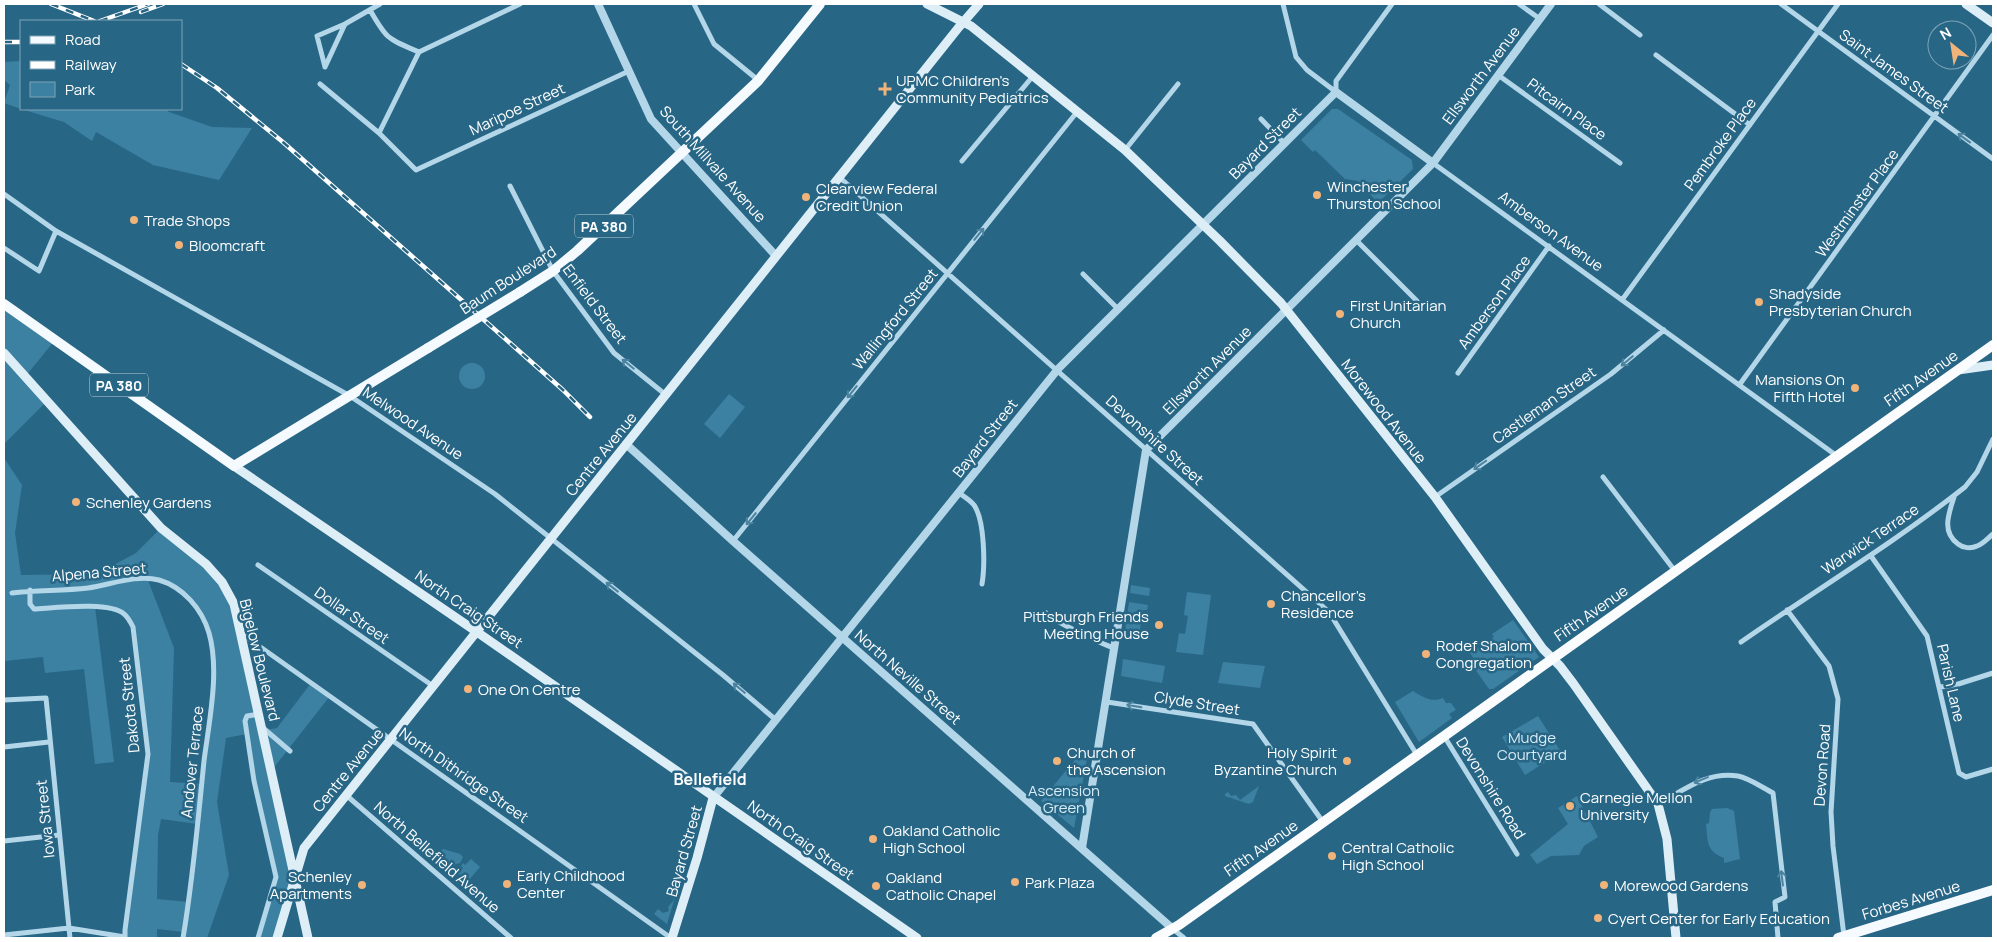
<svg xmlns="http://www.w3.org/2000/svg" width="1997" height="942" viewBox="0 0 1997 942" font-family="Manrope,sans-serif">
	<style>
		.green { fill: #3c81a2; fill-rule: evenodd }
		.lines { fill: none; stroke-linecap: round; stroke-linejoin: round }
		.minor { stroke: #b3d6e8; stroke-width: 5 }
		.tertiary { stroke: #b3d6e8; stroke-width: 8 }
		.secondary { stroke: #ddeef7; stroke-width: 9 }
		.primary { stroke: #f5fafe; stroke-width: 10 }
		.trunk { stroke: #fafcfe; stroke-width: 10 }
		.rail-casing { stroke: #fff; stroke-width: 4.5 }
		.rail { stroke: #286686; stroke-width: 2.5; stroke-dasharray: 8; stroke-linecap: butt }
		.primary-bridge { stroke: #f5fafe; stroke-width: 10 }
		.oneway { stroke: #4b829e }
		.poi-dot { fill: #f0b379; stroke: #286686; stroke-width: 2 }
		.labels { text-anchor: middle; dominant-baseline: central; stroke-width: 5; stroke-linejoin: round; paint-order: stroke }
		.shield { fill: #286686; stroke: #bed1db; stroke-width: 1 }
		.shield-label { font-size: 14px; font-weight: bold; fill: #fff }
		.street-label { font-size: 15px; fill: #fff; stroke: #286686 }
		.poi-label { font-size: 15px; fill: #fff; stroke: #286686; text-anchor: start }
		.park-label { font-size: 15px; fill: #d6ecf6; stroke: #286686 }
		.neighbourhood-label { font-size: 16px; font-weight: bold; fill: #fff; stroke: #286686 }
	</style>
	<rect width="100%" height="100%" fill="#286686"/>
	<!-- green -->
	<path class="green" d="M 21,61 L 21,109 L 4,103 L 10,85 L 4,80 L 4,62 Z
		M 21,109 L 166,109 L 169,112 L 212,127 L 252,128 L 219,180 L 153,165 L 96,132 L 92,141 L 64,122 Z
		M 1332,109 L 1338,109 L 1412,160 L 1413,169 L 1378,203 L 1358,181 L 1345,179 L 1315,150 L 1313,152 L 1301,140 Z
		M 4,304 L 55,340 L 25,377 L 47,401 L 4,444 Z
		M459 376a13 13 0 1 1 26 0a13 13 0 1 1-26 0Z
		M 729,394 L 745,407 L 720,438 L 704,424 Z
		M 4,458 L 22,485 L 15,533 L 21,575 L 97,574 L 136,553 L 161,528 L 206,564 L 234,604 L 266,730 L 277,728 L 311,683 L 330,696 L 272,770 L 295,878 L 277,938 L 258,938 L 275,884 L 247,734 L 226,738 L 217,802 L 229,875 L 207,938 L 183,938 L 184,932 L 157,929 L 157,938 L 125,938 L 148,754 L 133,628 L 124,614 L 95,607 L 114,762 L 95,764 L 84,669 L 45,673 L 43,657 L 4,661 ZM 148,580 L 173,586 L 193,602 L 209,632 L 213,661 L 202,784 L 170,782 L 174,648 ZM 161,819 L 198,824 L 189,902 L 157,899 L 158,835 Z
		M 1131,585 L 1150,588 L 1149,596 L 1130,593 Z
		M 1187,592 L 1211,595 L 1203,655 L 1176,652 L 1179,633 L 1185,634 L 1188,616 L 1184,615 Z
		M 1129,602 L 1148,605 L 1147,610 L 1143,610 L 1138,641 L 1124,639 Z
		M 1513,620 L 1539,657 L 1493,689 L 1489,689 L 1470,662 L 1474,659 L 1470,653 L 1479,647 L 1481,649 L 1487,645 L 1486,642 L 1494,637 L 1492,634 Z
		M 1123,659 L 1165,666 L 1162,683 L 1121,676 Z
		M 1223,662 L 1265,666 L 1260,688 L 1218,683 Z
		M 1413,691 C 1423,697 1431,703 1443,698 L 1446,703 L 1451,703 L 1456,710 L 1449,714 L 1452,718 L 1419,742 L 1395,702 Z
		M 1538,716 L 1561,752 L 1525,775 L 1502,737 Z
		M 1083,750 L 1088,754 L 1074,828 L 1041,801 Z
		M 1259,786 L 1253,802 L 1249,804 L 1225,796 L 1225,794 L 1228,792 L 1231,796 L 1236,795 L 1240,800 Z
		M 1577,796 L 1598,837 L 1584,846 L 1579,855 L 1551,856 L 1537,864 L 1530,855 L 1568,824 L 1558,808 Z
		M 499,798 L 507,802 L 508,801 L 528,814 L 524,819 L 520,820 L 495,803 Z
		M 1727,808 L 1734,811 L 1740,859 L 1724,863 L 1724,858 C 1706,851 1708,842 1706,824 L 1709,823 L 1710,812 L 1712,809 Z
		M 443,849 L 460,854 L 463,857 L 460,863 L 453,865 L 453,868 L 457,872 L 456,874 L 439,858 L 439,853 Z
		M 471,859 L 480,867 L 467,882 L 458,873 L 463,868 L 461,866 L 463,863 L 465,865 Z
		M 676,892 L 676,894 L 667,924 L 654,914 L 658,909 L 663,913 L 669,911 L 668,907 L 674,900 L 672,897 Z"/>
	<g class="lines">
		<!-- minor -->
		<path class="minor" d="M 694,4 L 714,44 L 758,80
			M 1283,4 L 1296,57 L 1307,70 L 1336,92
			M 1519,4 L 1540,19
			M 1599,4 L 1640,35
			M 1781,4 L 1993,159
			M 370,10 C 387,40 388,39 419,52
			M 1656,55 L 1750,125
			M 325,67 L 317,36 L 345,24 L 380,4
			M 325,67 L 345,24
			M 1498,75 L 1620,163
			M 320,84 L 379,133 L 416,170 L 629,71
			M 1336,92 L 1336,81 L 1392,4
			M 1261,119 L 1284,143
			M 379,133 L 419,52 L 520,4
			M 1125,150 L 1178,84
			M 962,161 L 1033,76
			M 1433,163 L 1837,456
			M 838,176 L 1329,612 L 1417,755
			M 510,186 L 553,271 L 614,353 L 666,395
			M 4,194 L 56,231 L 350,396 L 495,494 L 723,675 L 776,720
			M 1356,240 L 1417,301
			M 4,248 L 39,271 L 56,231
			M 1083,274 L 1117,308
			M 1622,300 L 1838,4
			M 1458,373 L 1549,246
			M 1740,384 L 1993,35
			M 1603,477 L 1675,571
			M 959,493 C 965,497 970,500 974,505 C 985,521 985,566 982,584
			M 1435,497 L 1611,374 L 1664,330
			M 1954,497 C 1949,513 1941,532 1958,544 C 1963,548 1971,549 1977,546 C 1983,544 1988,538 1993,534
			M 733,541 L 1077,112
			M 1871,556 L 1927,636 L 1959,773 L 1966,777 L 1993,769
			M 258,565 L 433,686
			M 30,590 L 30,604 L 34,609 C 54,608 110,601 124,614 C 128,617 131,623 133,627 L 148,754 L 125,930 L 125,938
			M 12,593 C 37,590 62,591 88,588 C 110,585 136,574 159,580 C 183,587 202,609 209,633 C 220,671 209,722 204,761 C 198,820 193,879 183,938
			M 1787,610 L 1829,666 L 1838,699 L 1831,812 L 1833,846 L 1844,936
			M 1046,613 L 1049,617 C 1071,628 1092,640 1114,648
			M 242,634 L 671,938
			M 1741,642 C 1816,590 1894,543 1965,487 L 1977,472 L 1993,439
			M 1939,687 L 1952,686 L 1993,673
			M 4,700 L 46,698 L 70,938
			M 1107,702 L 1253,724 L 1323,822
			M 262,727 L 290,751
			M 1444,736 L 1517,854
			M 4,747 L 49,742
			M 346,795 L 511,938
			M 1658,804 C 1684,790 1707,771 1738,776 C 1749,778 1763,788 1773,793 L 1785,897 L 1775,902 L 1778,938
			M 4,841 L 59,835
			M 1173,929 L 1184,938
			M 4,935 L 69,928 L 125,937
			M 258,938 L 276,877 L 254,781 L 245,721 L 247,716 L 260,714"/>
		<!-- tertiary -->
		<path class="tertiary" d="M 598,4 L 651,119 L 776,256
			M 626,444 L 733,541 L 1173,929
			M 713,798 L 1058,369 L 1336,92 L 1433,163
			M 1082,848 L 1146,450 L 1433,163 L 1551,4"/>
		<!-- secondary -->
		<path class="secondary" d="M 927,4 L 971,26 L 1125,150 L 1220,241 L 1281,303 L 1435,497 L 1543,649 L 1560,666 L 1573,683 L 1658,804 L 1667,839 L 1676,938
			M 1966,4 L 1993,23
			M 4,353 L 161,528 L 206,564 L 222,582 L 234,604 L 308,938
			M 1958,370 L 1993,365
			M 234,466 L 477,632 L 917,938
			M 277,938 L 304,848 L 959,27 L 979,4
			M 672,938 L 697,858 L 713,798"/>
		<!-- primary -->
		<path class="primary" d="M 520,292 L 553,271 L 577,251 L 758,81 L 820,4
			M 4,304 L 234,466 L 428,348
			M 1838,938 L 1993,890"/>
		<!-- trunk -->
		<path class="trunk" d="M 1156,938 L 1179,925 L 1993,345"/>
		<defs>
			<path id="rail" d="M 51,4 L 94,21
				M 141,12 L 163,4
				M 100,21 L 148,4
				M 4,42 L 21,42
				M 181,64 L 217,88 L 284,143 L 563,390 L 590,417"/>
		</defs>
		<!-- rail casing -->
		<use href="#rail" class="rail-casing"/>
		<!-- rail -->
		<use href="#rail" class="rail"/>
		<!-- primary-bridge -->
		<path class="primary-bridge" d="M 428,348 L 520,292"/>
	</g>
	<!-- one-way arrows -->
	<defs><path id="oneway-shaft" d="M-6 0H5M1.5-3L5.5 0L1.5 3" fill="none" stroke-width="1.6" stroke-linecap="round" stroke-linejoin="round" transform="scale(1.25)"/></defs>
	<g class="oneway">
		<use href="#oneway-shaft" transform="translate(1964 138) rotate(-144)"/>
		<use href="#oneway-shaft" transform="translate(979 234) rotate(-51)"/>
		<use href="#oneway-shaft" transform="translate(1627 361) rotate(140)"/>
		<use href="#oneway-shaft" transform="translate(628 364) rotate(-141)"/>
		<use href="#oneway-shaft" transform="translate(852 392) rotate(129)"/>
		<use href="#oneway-shaft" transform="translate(1480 465) rotate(145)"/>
		<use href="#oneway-shaft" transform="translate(751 519) rotate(129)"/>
		<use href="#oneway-shaft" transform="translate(612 587) rotate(-142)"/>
		<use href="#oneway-shaft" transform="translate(739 688) rotate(-140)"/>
		<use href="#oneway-shaft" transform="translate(1134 706) rotate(-171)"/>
		<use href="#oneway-shaft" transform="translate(1701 780) rotate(157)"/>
		<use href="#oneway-shaft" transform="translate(1782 878) rotate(-97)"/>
	</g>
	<!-- markers -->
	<g class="poi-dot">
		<path d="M882.5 81.5h5v5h5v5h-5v5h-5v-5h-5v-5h5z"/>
		<circle cx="1317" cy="195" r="5"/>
		<circle cx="806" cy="197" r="5"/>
		<circle cx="134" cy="220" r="5"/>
		<circle cx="179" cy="245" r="5"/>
		<circle cx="1759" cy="302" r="5"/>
		<circle cx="1340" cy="314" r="5"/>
		<circle cx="1855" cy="388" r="5"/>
		<circle cx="76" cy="502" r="5"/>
		<circle cx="1271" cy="604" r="5"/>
		<circle cx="1159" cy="625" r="5"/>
		<circle cx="1426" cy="654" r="5"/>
		<circle cx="468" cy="689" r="5"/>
		<circle cx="1057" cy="761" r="5"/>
		<circle cx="1347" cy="761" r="5"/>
		<circle cx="1570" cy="806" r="5"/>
		<circle cx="873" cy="839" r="5"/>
		<circle cx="1332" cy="856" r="5"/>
		<circle cx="1015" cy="882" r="5"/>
		<circle cx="507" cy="884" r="5"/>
		<circle cx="362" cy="885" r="5"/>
		<circle cx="1604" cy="885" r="5"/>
		<circle cx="876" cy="886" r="5"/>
		<circle cx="1598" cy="918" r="5"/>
	</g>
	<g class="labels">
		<!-- shield labels -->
		<g class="shield">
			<rect x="575" y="214.5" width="58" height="23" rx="4"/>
			<rect x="90" y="373.5" width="58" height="23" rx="4"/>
		</g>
		<g class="shield-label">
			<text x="604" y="226">PA 380</text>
			<text x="119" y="385">PA 380</text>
		</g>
		<!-- street labels -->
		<g class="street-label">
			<text transform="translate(1894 71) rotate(36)">Saint James Street</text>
			<text transform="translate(1481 75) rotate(-53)">Ellsworth Avenue</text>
			<text transform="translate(517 109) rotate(-25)">Maripoe Street</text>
			<text transform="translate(1567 109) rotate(36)">Pitcairn Place</text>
			<text transform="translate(1265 143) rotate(-45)">Bayard Street</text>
			<text transform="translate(1720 144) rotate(-54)">Pembroke Place</text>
			<text transform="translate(713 164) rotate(48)">South Millvale Avenue</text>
			<text transform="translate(1857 203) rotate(-54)">Westminster Place</text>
			<text transform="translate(1551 231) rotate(36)">Amberson Avenue</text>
			<text transform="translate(508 280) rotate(-33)">Baum Boulevard</text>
			<text transform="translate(1494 302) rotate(-54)">Amberson Place</text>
			<text transform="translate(595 304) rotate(53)">Enfield Street</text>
			<text transform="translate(895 319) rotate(-51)">Wallingford Street</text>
			<text transform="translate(1207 370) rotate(-45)">Ellsworth Avenue</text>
			<text transform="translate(1921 378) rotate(-35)">Fifth Avenue</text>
			<text transform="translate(1544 405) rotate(-35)">Castleman Street</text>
			<text transform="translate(1384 411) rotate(52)">Morewood Avenue</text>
			<text transform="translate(413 423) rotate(34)">Melwood Avenue</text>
			<text transform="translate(985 438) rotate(-52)">Bayard Street</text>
			<text transform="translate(1155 440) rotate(42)">Devonshire Street</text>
			<text transform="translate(601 454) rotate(-51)">Centre Avenue</text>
			<text transform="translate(1870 539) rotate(-34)">Warwick Terrace</text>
			<text transform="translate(99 572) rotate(-5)">Alpena Street</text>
			<text transform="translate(469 609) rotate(34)">North Craig Street</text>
			<text transform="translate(1591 613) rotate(-35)">Fifth Avenue</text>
			<text transform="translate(352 615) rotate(35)">Dollar Street</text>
			<text transform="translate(260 660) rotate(76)">Bigelow Boulevard</text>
			<text transform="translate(908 677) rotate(41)">North Neville Street</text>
			<text transform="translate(1951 683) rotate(77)">Parish Lane</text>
			<text transform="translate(1197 703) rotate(9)">Clyde Street</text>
			<text transform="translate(129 705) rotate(-96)">Dakota Street</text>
			<text transform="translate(192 762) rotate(-84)">Andover Terrace</text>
			<text transform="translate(1822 765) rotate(-86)">Devon Road</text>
			<text transform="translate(348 770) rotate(-51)">Centre Avenue</text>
			<text transform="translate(464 775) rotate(35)">North Dithridge Street</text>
			<text transform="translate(1491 788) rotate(58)">Devonshire Road</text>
			<text transform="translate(45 819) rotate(-96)">Iowa Street</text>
			<text transform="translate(801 840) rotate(35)">North Craig Street</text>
			<text transform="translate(1261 848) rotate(-35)">Fifth Avenue</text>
			<text transform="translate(684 851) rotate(-74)">Bayard Street</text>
			<text transform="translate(437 857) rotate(41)">North Bellefield Avenue</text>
			<text transform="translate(1911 900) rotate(-17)">Forbes Avenue</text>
		</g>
		<!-- poi labels -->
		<g class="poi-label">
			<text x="896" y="80">UPMC Children's<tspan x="896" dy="17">Community Pediatrics</tspan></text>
			<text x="1327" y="186">Winchester<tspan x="1327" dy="17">Thurston School</tspan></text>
			<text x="816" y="188">Clearview Federal<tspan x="816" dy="17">Credit Union</tspan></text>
			<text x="144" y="220">Trade Shops</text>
			<text x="189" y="245">Bloomcraft</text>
			<text x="1769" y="293">Shadyside<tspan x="1769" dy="17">Presbyterian Church</tspan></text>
			<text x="1350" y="305">First Unitarian<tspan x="1350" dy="17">Church</tspan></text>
			<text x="1845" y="379" text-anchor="end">Mansions On<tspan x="1845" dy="17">Fifth Hotel</tspan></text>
			<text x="86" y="502">Schenley Gardens</text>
			<text x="1281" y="595">Chancellor's<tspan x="1281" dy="17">Residence</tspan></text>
			<text x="1149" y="616" text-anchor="end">Pittsburgh Friends<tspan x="1149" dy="17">Meeting House</tspan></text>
			<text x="1436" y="645">Rodef Shalom<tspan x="1436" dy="17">Congregation</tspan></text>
			<text x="478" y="689">One On Centre</text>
			<text x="1067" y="752">Church of<tspan x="1067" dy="17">the Ascension</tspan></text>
			<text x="1337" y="752" text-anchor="end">Holy Spirit<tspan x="1337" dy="17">Byzantine Church</tspan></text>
			<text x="1580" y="797">Carnegie Mellon<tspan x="1580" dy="17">University</tspan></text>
			<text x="883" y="830">Oakland Catholic<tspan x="883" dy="17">High School</tspan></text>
			<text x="1342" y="847">Central Catholic<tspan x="1342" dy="17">High School</tspan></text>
			<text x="517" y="875">Early Childhood<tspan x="517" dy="17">Center</tspan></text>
			<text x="352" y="876" text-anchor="end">Schenley<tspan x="352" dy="17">Apartments</tspan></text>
			<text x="886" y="877">Oakland<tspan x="886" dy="17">Catholic Chapel</tspan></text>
			<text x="1025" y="882">Park Plaza</text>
			<text x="1614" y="885">Morewood Gardens</text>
			<text x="1608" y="918">Cyert Center for Early Education</text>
		</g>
		<!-- park labels -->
		<g class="park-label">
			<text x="1532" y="737">Mudge<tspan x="1532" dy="17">Courtyard</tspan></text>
			<text x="1064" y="790">Ascension<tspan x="1064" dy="17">Green</tspan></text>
		</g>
		<!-- neighbourhood labels -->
		<g class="neighbourhood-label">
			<text x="710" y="779">Bellefield</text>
		</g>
	</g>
	<!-- border -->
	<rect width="1997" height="942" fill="none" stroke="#ffffff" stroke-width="10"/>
	<!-- legend -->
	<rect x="20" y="20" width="162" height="90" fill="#286686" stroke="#7ea3b6"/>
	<rect x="30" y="36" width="25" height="8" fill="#f5fafe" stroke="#7ea3b6"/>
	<text x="65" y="45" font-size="15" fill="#ffffff">Road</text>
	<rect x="30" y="61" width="25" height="8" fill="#ffffff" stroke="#7ea3b6"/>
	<text x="65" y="70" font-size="15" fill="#ffffff">Railway</text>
	<rect x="30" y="82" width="25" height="15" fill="#3c81a2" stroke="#7ea3b6"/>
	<text x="65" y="95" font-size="15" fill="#ffffff">Park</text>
	<!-- north arrow -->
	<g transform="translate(1952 45) rotate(330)"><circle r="24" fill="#286686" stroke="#7ea3b6"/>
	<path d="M0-4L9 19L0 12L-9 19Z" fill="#f0b379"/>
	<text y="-8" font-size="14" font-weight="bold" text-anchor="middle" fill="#ffffff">N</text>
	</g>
</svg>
